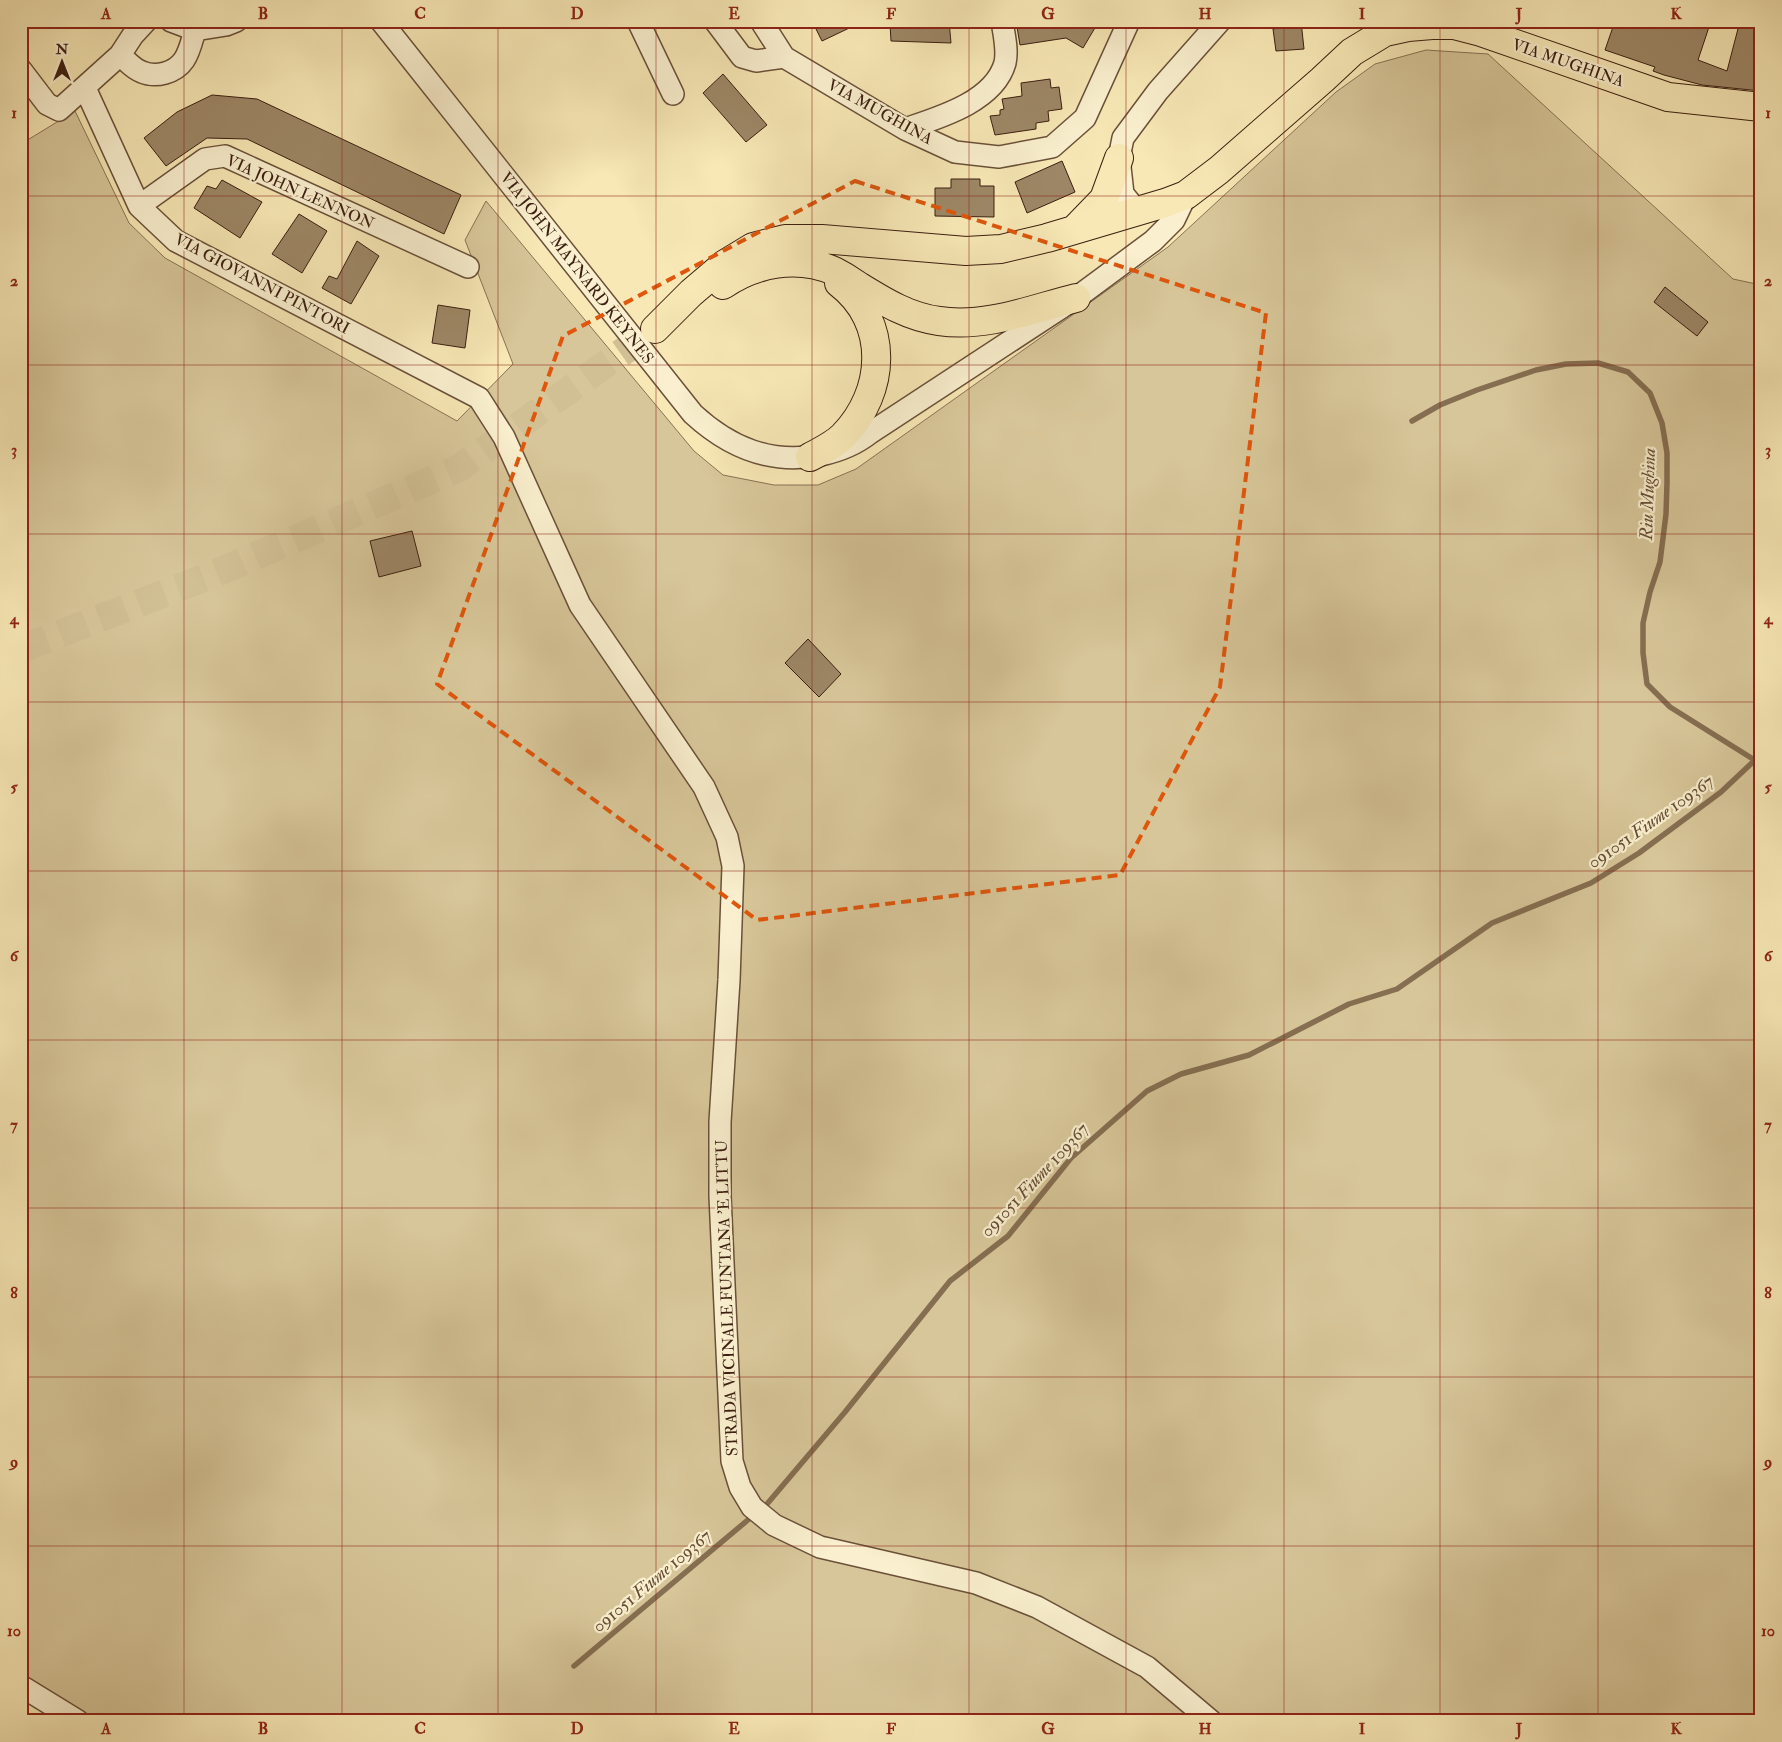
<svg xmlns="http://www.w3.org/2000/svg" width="1782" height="1742" viewBox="0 0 1782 1742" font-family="'IM FELL Double Pica',serif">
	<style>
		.green { fill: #d7c699; stroke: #897254 }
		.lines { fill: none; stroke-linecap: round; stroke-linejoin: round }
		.stream { stroke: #856e51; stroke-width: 5.5 }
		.building { fill: #9d8766; stroke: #3b1e10 }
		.major-tunnel { stroke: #d1c094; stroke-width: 28; stroke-dasharray: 28 14; stroke-linecap: butt }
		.minor-casing { stroke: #6a5039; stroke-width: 24 }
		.major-casing { stroke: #3b1e10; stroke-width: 30 }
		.minor { stroke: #faf0cf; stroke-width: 21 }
		.major { stroke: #f7e8b5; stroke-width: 28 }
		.marked { fill: none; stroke: #df560c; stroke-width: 4; stroke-dasharray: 10 6; stroke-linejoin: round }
		.grid { fill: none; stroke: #8f2418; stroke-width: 1; stroke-opacity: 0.55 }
		.labels { text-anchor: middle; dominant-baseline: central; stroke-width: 4.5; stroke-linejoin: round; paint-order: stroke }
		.street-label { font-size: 16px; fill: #3b1e10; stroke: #faf0cf }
		.water-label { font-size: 18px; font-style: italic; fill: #664d36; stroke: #faf0cf }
		.neatline { fill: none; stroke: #8f2418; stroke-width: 2 }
		.grid-label { font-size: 16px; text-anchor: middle; font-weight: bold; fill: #8f2418 }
	</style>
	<rect width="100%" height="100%" fill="#f7e8b5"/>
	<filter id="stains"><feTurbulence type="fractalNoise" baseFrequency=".004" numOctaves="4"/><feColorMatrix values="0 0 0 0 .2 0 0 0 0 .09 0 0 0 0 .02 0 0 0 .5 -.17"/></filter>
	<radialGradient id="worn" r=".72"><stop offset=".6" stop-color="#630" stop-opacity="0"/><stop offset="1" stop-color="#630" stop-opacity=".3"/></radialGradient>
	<!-- green -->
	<path class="green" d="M 1426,50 L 1488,54 L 1733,279 L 1761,285 L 1761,1721 L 75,1721 L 21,1687 L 21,144 L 75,111 L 129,223 L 165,258 L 457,421 L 513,364 L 465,240 L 486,201 L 694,451 L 723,475 L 774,485 L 818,485 L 856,469 L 1168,247 L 1336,92 L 1375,64 Z"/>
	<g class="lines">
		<!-- stream -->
		<path class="stream" d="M 1412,421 L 1440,405 L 1477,390 L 1536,370 L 1566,364 L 1598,363 L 1628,372 L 1650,393 L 1662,423 L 1667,453 L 1667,483 L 1666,514 L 1660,562 L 1650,592 L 1643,623 L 1643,653 L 1647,684 L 1670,707 L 1761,764
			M 767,1504 L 845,1412 L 950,1281 L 1008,1236 L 1071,1158 L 1147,1091 L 1181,1074 L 1249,1055 L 1349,1004 L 1397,989 L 1492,923 L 1591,883 L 1639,853 L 1721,792 L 1755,760
			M 574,1666 L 749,1519"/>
	</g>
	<!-- building -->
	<path class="building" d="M 812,21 L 864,21 L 822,41 Z
		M 904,21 L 949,21 L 951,43 L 891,41 L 890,24 L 904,25 Z
		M 1016,21 L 1099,21 L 1083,48 L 1066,38 L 1020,45 Z
		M 1278,21 L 1301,21 L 1304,49 L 1276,51 L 1273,29 L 1279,28 Z
		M 1615,21 L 1711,21 L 1698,60 L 1727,71 L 1740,21 L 1761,21 L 1761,91 L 1702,85 L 1664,75 L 1653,71 L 1655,67 L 1605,50 Z
		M 723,74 L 767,125 L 746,142 L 703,93 Z
		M 1050,79 L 1051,88 L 1059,87 L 1062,109 L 1048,111 L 1049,121 L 1036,123 L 1036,129 L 995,135 L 990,116 L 1000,115 L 1000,110 L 1004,109 L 1002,99 L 1022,96 L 1021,83 Z
		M 212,95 L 257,99 L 461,195 L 444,234 L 247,139 L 207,138 L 166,166 L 144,138 L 177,112 Z
		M 1062,161 L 1075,192 L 1027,213 L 1015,182 Z
		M 951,179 L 980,179 L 980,186 L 994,186 L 994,217 L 935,216 L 935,188 L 951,188 Z
		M 222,180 L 262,202 L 240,238 L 194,208 L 207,186 L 216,189 Z
		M 299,214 L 327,231 L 302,273 L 272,254 Z
		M 357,241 L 379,256 L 351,304 L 322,288 L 329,276 L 337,279 Z
		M 1665,287 L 1708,322 L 1697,336 L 1654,302 Z
		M 438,305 L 470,310 L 465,348 L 432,343 Z
		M 412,531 L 421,566 L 379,577 L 370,541 Z
		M 808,639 L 841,674 L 819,697 L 785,663 Z"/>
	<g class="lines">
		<!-- major-tunnel -->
		<path class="major-tunnel" d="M 21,649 L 214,574 L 459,468 L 655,329"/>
		<defs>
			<path id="minor" d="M 171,21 L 195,30 L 226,25 L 236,21
				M 381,21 L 693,414 C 730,448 771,465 821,455 C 839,451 855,445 870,433 L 1076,298 L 1153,241 L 1174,220 L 1186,195
				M 638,21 L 673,94
				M 715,21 L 742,57 L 756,61 L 784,57
				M 761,21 L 784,57 L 905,129 L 955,152 L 999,157 L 1052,147 L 1085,118 L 1129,21
				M 120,55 C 127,61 133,69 142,72 C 156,78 175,73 184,60 C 190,51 192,40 195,30
				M 21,70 L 47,104 L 59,110 L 120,55 L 133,35 L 146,21
				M 85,88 L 139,206 L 176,241 L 479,398 L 504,437 L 580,605 L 704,787 L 727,837 L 733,866 L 729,980 L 720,1122 L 720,1196 L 732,1461 L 740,1487 L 752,1507 L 774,1525 L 820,1547 L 976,1583 L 1037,1607 L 1147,1667 L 1211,1721
				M 905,129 C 938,118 994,102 1005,63 C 1008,50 1004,35 1002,21
				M 139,206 L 205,159 L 225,156 L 468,267
				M 1137,211 L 1123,194 L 1119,158 L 1123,138 L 1158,91 L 1220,21
				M 21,1686 L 78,1721"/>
			<path id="major" d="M 1076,228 L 1104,199 L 1119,158
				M 723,285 C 755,263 797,255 834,271 C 842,275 850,280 857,285 C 883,301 908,317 939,321 C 986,328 1032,309 1076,298
				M 655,329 L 691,293 L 725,264 L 753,247 L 785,239 L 822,239 L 966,251 L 1001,249 L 1047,238 L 1165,203 L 1186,195 L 1219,170 L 1322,80 L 1352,52 L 1385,32 L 1408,27 L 1432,25 L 1454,25 L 1481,32 L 1668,97 L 1761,107
				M 810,457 C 821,451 834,445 843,436 C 886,392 890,322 839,283"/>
		</defs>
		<!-- minor casing -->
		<use href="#minor" class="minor-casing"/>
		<!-- major casing -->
		<use href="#major" class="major-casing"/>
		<!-- minor -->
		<use href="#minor" class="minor"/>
		<!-- major -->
		<use href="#major" class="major"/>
	</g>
	<!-- marked area -->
	<path class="marked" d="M 855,181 L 1266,313 L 1220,687 L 1120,875 L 757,920 L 437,684 L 563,336 Z"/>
	<!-- grid -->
	<path class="grid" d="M 184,21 L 184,1721M 342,21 L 342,1721M 498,21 L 498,1721M 656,21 L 656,1721M 812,21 L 812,1721M 969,21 L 969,1721M 1126,21 L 1126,1721M 1284,21 L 1284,1721M 1440,21 L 1440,1721M 1598,21 L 1598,1721M 21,196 L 1761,196M 21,365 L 1761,365M 21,534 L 1761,534M 21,702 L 1761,702M 21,871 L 1761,871M 21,1040 L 1761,1040M 21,1208 L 1761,1208M 21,1377 L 1761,1377M 21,1546 L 1761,1546"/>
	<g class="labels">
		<!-- street labels -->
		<g class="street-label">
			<text transform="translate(1568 63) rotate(19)">VIA MUGHINA</text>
			<text transform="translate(880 112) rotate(29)">VIA MUGHINA</text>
			<text transform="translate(300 192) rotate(24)">VIA JOHN LENNON</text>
			<text transform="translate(577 268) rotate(52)">VIA JOHN MAYNARD KEYNES</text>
			<text transform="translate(262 284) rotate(28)">VIA GIOVANNI PINTORI</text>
			<text transform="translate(727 1298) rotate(-92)">STRADA VICINALE FUNTANA 'E LITTU</text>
		</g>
		<!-- water labels -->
		<g class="water-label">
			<text transform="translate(1648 494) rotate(-88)">Riu Mughina</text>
			<text transform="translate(1651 822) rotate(-35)">091051 Fiume 109367</text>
			<text transform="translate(1035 1180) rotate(-47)">091051 Fiume 109367</text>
			<text transform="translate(652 1581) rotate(-40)">091051 Fiume 109367</text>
		</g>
	</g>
	<!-- margin -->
	<rect width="1782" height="1742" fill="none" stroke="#f7e8b5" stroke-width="55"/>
	<!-- north arrow -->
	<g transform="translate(62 62)" stroke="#faf0cf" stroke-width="4" paint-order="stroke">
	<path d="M0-4L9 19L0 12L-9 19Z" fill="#3b1e10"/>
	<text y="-8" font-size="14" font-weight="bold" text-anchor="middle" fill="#3b1e10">N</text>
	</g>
	<rect x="28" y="28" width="1726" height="1686" class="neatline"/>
	<g class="grid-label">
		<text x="106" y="19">A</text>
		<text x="263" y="19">B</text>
		<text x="420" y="19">C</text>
		<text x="577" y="19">D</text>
		<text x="734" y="19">E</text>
		<text x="891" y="19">F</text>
		<text x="1048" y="19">G</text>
		<text x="1205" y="19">H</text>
		<text x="1362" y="19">I</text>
		<text x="1519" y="19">J</text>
		<text x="1676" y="19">K</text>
		<text x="14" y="118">1</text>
		<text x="1768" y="118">1</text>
		<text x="14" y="286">2</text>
		<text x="1768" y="286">2</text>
		<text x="14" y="455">3</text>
		<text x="1768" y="455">3</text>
		<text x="14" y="624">4</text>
		<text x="1768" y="624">4</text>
		<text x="14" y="792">5</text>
		<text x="1768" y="792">5</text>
		<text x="14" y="961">6</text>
		<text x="1768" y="961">6</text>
		<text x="14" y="1130">7</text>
		<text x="1768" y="1130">7</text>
		<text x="14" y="1298">8</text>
		<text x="1768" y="1298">8</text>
		<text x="14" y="1467">9</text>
		<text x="1768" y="1467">9</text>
		<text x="14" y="1636">10</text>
		<text x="1768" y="1636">10</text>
		<text x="106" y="1734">A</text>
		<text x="263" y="1734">B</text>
		<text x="420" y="1734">C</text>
		<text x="577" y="1734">D</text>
		<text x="734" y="1734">E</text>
		<text x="891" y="1734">F</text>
		<text x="1048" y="1734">G</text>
		<text x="1205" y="1734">H</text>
		<text x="1362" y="1734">I</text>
		<text x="1519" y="1734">J</text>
		<text x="1676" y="1734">K</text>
	</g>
	<rect width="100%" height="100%" filter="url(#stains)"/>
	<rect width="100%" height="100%" fill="url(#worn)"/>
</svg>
